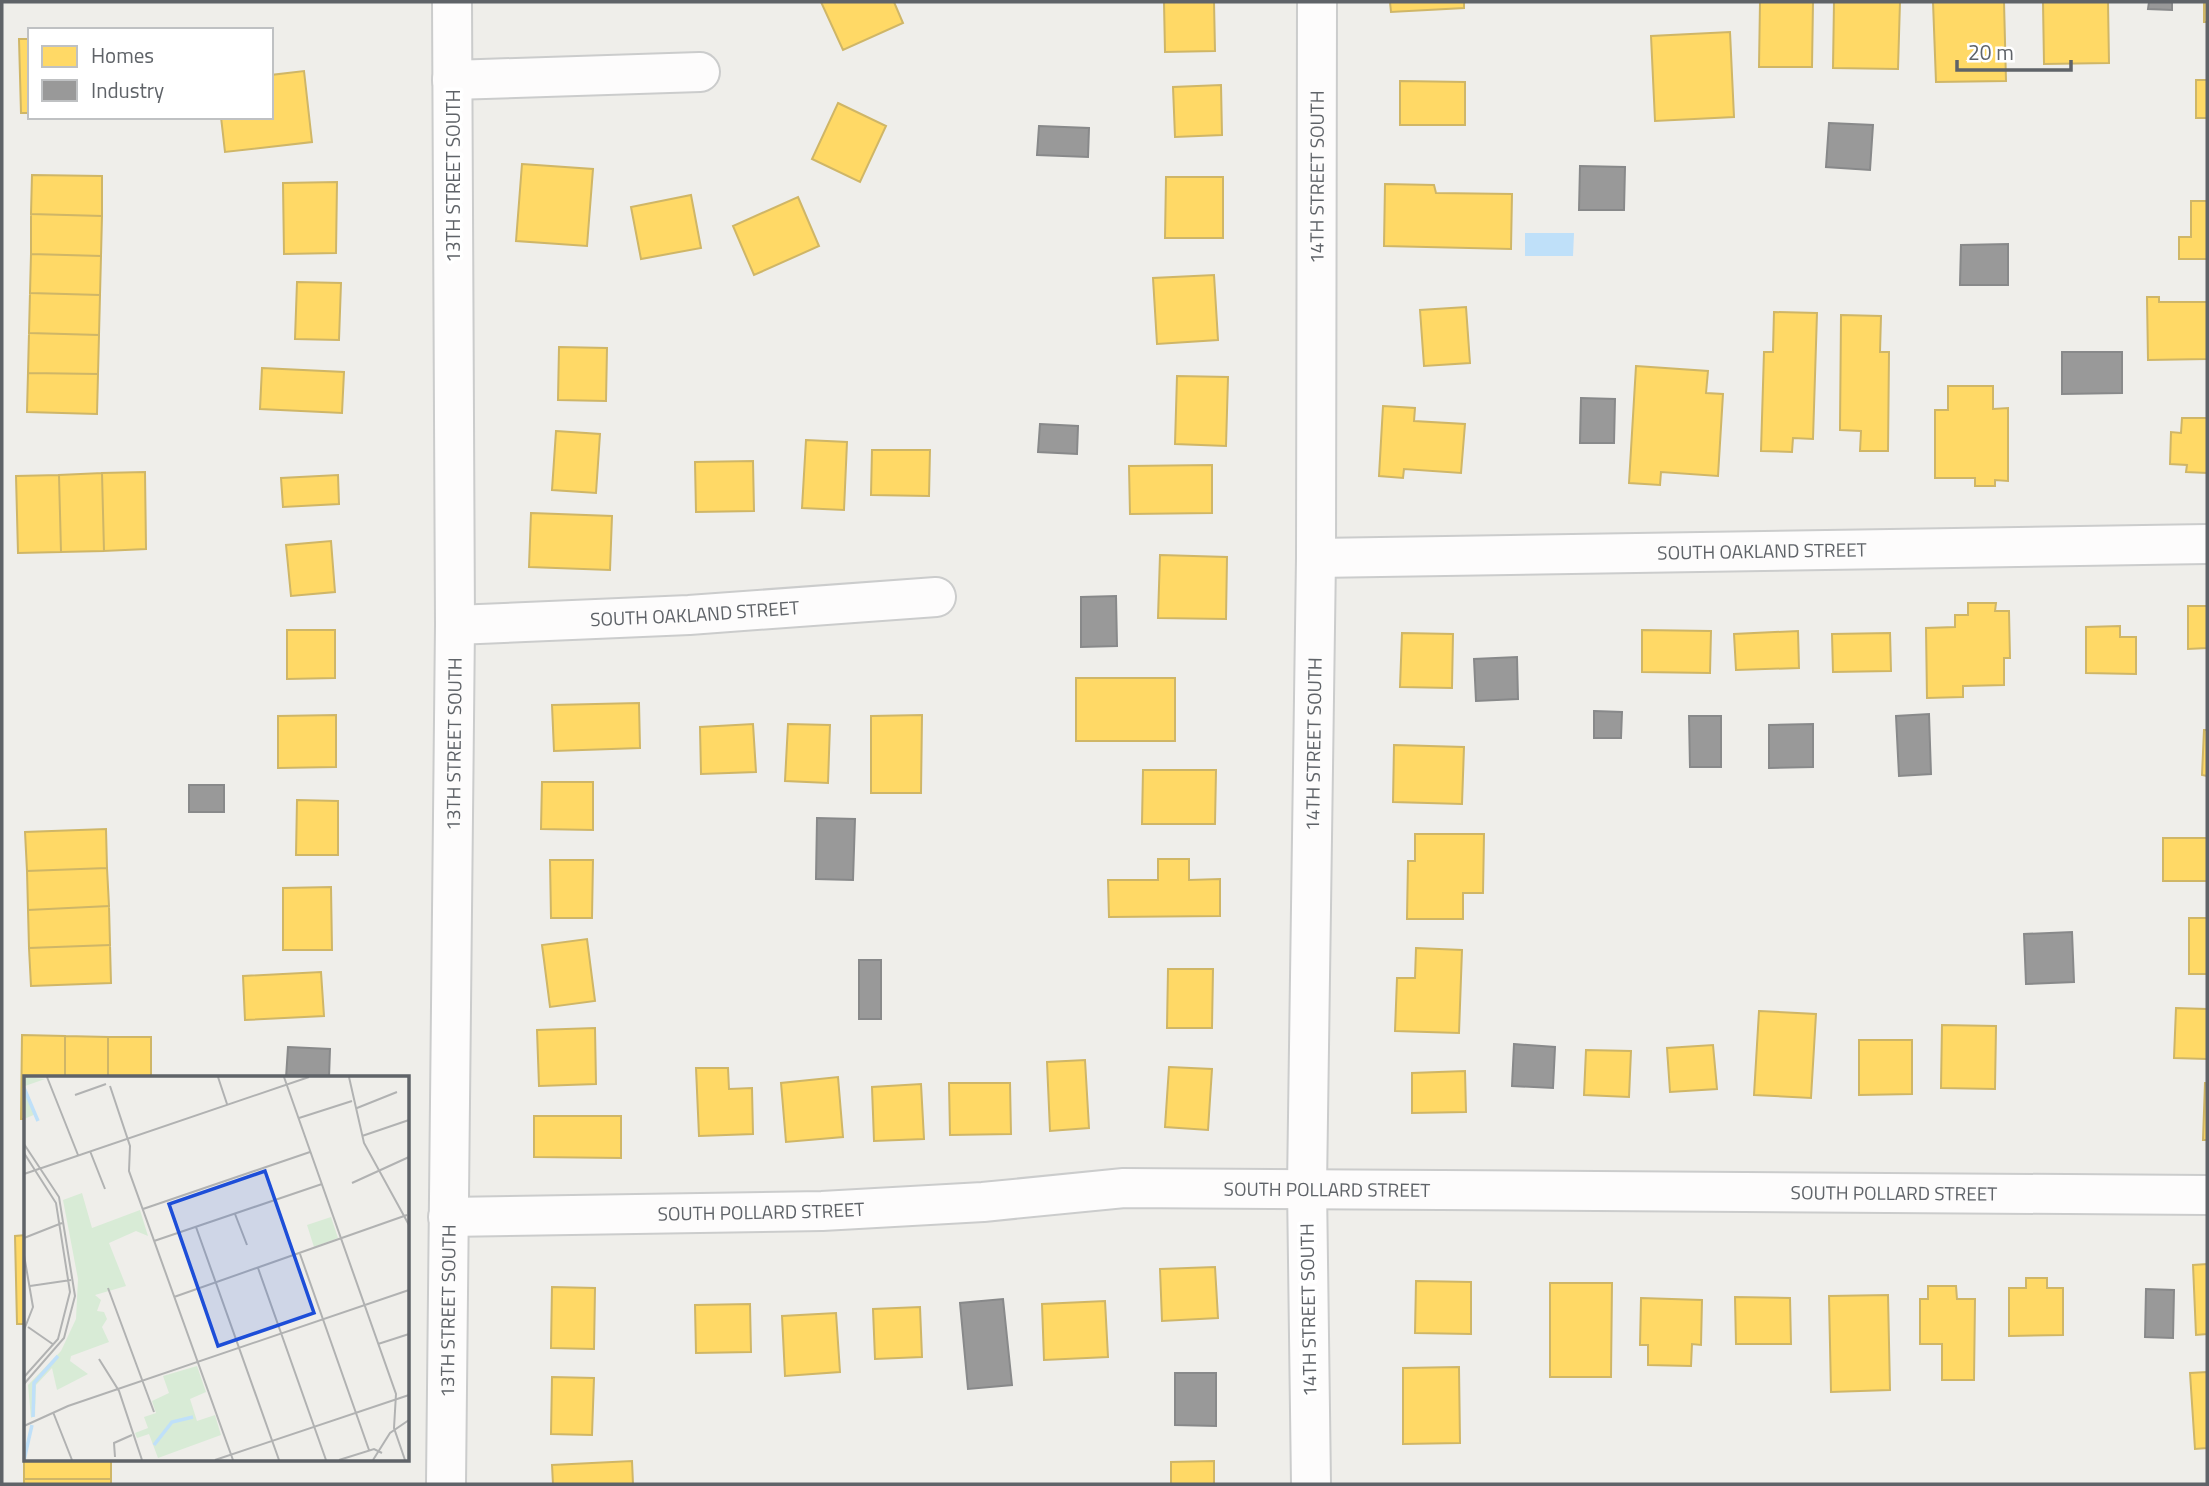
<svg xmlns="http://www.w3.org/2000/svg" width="2209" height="1486" font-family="'Titillium Web',sans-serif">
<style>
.water{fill:#bfe0f9}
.homes{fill:#ffd966;stroke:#cfb667;stroke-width:2}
.industry{fill:#999;stroke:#88898a;stroke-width:2}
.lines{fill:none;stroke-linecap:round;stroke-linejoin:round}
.street-casing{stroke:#cbcccc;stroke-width:42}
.street{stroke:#fdfcfc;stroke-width:38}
.labels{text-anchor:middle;stroke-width:7;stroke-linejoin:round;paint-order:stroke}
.street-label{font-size:19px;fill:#5f6368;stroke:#fff}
.inset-river{fill:none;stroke:#bfe0f9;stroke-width:3.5}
.inset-road{fill:none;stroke:#b1b2b2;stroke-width:2}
.view{fill:#1d4ed8;fill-opacity:0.15;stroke:#1d4ed8;stroke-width:3.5}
.inset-edge{fill:none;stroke:#5f6368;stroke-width:3.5}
</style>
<rect width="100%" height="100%" fill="#efeeea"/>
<!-- water -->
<path class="water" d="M1525,233H1574L1573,256H1525Z"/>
<!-- homes -->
<path class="homes" d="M821,2H894L903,23L843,50Z
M1164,2H1214L1215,51L1165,52Z
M1390,2H1464V8L1391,12Z
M1760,2H1813L1812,67H1759Z
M1834,2H1900L1898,69L1833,68Z
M1933,2H2004L2006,81L1936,82Z
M2043,2H2108L2109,63L2044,64Z
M2204,2H2207V22H2204Z
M1730,32L1734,117L1655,121L1651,36Z
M19,39H30V113H21Z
M304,71L312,142L225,152L221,117H271V75Z
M2196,80H2207V118H2196Z
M1400,81L1465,82V125H1400Z
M1221,85L1222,135L1175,137L1173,87Z
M838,103L886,126L860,182L812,159Z
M522,164L593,169L587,246L516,241Z
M32,175L102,176V216L31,214Z
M1166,177H1223V238H1165Z
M337,182L336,253L284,254L283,183Z
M1385,184L1434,185L1436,193L1512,194L1511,249L1384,246Z
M691,195L701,248L641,259L631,207Z
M798,197L819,246L754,275L733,226Z
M2191,201H2207V259H2179V237H2191Z
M31,214L102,216L101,256L31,254Z
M31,254L101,256L100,295L30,293Z
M1214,275L1218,340L1157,344L1153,278Z
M297,282L341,283L339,340L295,339Z
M30,293L100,295L99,335L29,333Z
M2147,297H2159V302H2207V359L2148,360Z
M1466,307L1470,363L1424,366L1420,310Z
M1774,312L1817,313L1813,439L1793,438L1792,452L1761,451L1764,352H1773Z
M1841,315L1881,316L1880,352H1889L1888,451H1860L1861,431L1840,430Z
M29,333L99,335L98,374L28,373Z
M559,347L607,348L606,401L558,400Z
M1636,366L1708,371L1706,393L1723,394L1718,476L1661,472L1660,485L1629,483Z
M262,368L344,372L342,413L260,409Z
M28,373L98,374L97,414L27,412Z
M1177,376L1228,377L1226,446L1175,444Z
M1948,386H1993V409L2008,408V481L1995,480V486H1975V478H1935V410H1948Z
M1383,406L1415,408L1414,421L1465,424L1461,473L1404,469L1403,478L1379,476Z
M2182,418H2207V473L2186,472L2187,465L2170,464L2171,432L2181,433Z
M556,431L600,434L596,493L552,490Z
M806,440L847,442L844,510L802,508Z
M872,450H930L929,496L871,495Z
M753,461L754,511L696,512L695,462Z
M1212,465V513L1130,514L1129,466Z
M145,472L146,549L104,551L102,473Z
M102,473L104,551L61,552L59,475Z
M59,475L61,552L18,553L16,476Z
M338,475L339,504L283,507L281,478Z
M531,513L612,516L610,570L529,567Z
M331,541L335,592L291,596L286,545Z
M1160,555L1227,557L1226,619L1158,618Z
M1968,603H1996L1995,611H2009L2010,658H2004V685L1963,686V697L1927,698L1926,628L1955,627V615H1968Z
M2188,606H2207V648L2188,649Z
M2120,626V637H2136V674L2086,673V627Z
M287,630H335V678L287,679Z
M1642,630L1711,631L1710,673L1642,672Z
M1798,631L1799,668L1736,670L1734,634Z
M1402,633L1453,634L1452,688L1400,687Z
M1890,633L1891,671L1833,672L1832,634Z
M1076,678H1175V741H1076Z
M639,703L640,748L554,751L552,705Z
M336,715V767L278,768V716Z
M922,715L921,793H871V716Z
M753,724L756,772L701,774L700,727Z
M788,724L830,725L828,783L785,781Z
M2204,730H2207V776L2202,775Z
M1394,745L1464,747L1462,804L1393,802Z
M1143,770H1216L1215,824H1142Z
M542,782H593V830L541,829Z
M297,800L338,801V855H296Z
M106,829L107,868L27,871L25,832Z
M1415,834H1484L1483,893H1463V919H1407L1408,861H1415Z
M2163,838H2207V881H2163Z
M1158,859H1189V880L1220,879V916L1109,917L1108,880H1158Z
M550,860H593L592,918H551Z
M107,868L109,906L28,910L27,871Z
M331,887L332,950H283V888Z
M109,906L110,945L29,948L28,910Z
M2189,918H2207V974H2189Z
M587,939L595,1001L550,1007L542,945Z
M110,945L111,983L31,986L29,948Z
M1416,948L1462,950L1459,1033L1395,1031L1397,978H1415Z
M1168,969H1213L1212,1028H1167Z
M321,972L324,1016L245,1020L243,976Z
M2176,1008L2207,1009V1059L2174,1058Z
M1759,1011L1816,1014L1811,1098L1754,1095Z
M1942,1025L1996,1026L1995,1089L1941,1088Z
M595,1028L596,1084L539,1086L537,1030Z
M22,1035L65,1036V1078H26V1119H21Z
M65,1036L108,1037V1078H65Z
M108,1037H151V1078H108Z
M1859,1040H1912V1094L1859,1095Z
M1713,1045L1717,1089L1670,1092L1667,1048Z
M1586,1050L1631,1051L1629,1097L1584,1095Z
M1085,1060L1089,1128L1050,1131L1047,1062Z
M1169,1067L1212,1069L1208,1130L1165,1127Z
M696,1068H728L729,1089L752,1088L753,1134L699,1136Z
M1465,1071L1466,1112L1412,1113V1073Z
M838,1077L843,1137L786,1142L781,1083Z
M949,1083H1010L1011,1134L950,1135Z
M2205,1083H2207V1140H2203Z
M921,1084L924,1139L874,1141L872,1087Z
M534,1116H621V1158L534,1157Z
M26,1235V1324H17L15,1236Z
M2207,1264V1334L2196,1335L2193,1265Z
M1215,1267L1218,1318L1162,1321L1160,1269Z
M2026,1278H2047V1288H2063V1335L2009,1336V1288H2026Z
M1416,1281L1471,1282V1334L1415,1333Z
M1550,1283H1612L1611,1377H1550Z
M1928,1286H1956L1957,1299H1975L1974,1380H1942V1344H1920V1299H1928Z
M552,1287L595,1288L594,1349L551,1348Z
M1888,1295L1890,1390L1831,1392L1829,1296Z
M1735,1297L1790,1298L1791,1344H1736Z
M1641,1298L1702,1300L1701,1345L1692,1344L1691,1366L1648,1365V1345H1640Z
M1105,1301L1108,1357L1044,1360L1042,1304Z
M750,1304L751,1352L696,1353L695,1305Z
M920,1307L922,1357L875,1359L873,1309Z
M836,1313L840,1372L785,1376L782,1316Z
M1459,1367L1460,1443L1403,1444V1368Z
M2207,1372V1448L2195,1449L2190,1373Z
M24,1375H26V1410H24Z
M552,1377L594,1378L592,1435L551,1434Z
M24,1410H26V1445H24Z
M24,1445L26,1460H111V1479H24Z
M632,1461L633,1484H553L552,1465Z
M1214,1461V1484H1171V1462Z
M24,1479H111V1484H24Z"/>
<!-- industry -->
<path class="industry" d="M2149,2H2172V10L2148,9Z
M1829,123L1873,125L1870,170L1826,167Z
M1039,126L1089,128L1088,157L1037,155Z
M1580,166L1625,167L1624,210H1579Z
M2008,244V285H1960L1961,245Z
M2062,352H2122V393L2062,394Z
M1581,398L1615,399L1614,443H1580Z
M1040,424L1078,426L1077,454L1038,452Z
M1116,596L1117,646L1081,647V597Z
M1517,657L1518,699L1476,701L1474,659Z
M1594,711L1622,712L1621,738H1594Z
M1929,714L1931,774L1899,776L1896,716Z
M1689,716H1721V767H1690Z
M1813,724V767L1769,768V725Z
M189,785H224V812H189Z
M817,818L855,819L853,880L816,879Z
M2072,932L2074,982L2026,984L2024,934Z
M859,960H881V1019H859Z
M1514,1044L1555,1047L1553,1088L1512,1086Z
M288,1047L330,1049L329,1078H286Z
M2146,1289L2174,1290L2173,1338L2145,1337Z
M1003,1299L1012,1385L968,1389L960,1303Z
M1175,1373H1216V1426L1175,1425Z"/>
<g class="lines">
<!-- street casing -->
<g class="street-casing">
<g id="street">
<path d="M452,80L700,72"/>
<path id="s1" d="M1316,558L2207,544"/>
<path id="s2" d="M455,625L689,615L936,597"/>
<path id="s3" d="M448,1217L822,1211L983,1202L1124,1188L2207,1195"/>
<path id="s4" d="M446,1484L455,625L452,2"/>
<path id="s5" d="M1311,1484L1307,1187L1316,558L1317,2"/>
</g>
</g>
<!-- street -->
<use href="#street" class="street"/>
</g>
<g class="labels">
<!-- street labels -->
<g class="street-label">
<text transform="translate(453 176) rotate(-90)" y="7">13TH STREET SOUTH</text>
<text dy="7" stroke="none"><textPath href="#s5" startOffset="1307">14TH STREET SOUTH</textPath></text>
<text dy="7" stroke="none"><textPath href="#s1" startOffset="446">SOUTH OAKLAND STREET</textPath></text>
<text dy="7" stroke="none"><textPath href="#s2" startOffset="240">SOUTH OAKLAND STREET</textPath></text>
<text dy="7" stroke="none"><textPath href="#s4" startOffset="740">13TH STREET SOUTH</textPath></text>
<text dy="7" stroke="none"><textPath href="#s5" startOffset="740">14TH STREET SOUTH</textPath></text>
<text dy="7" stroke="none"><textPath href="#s3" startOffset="880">SOUTH POLLARD STREET</textPath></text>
<text dy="7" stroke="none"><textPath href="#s3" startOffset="1447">SOUTH POLLARD STREET</textPath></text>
<text dy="7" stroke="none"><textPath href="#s3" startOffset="313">SOUTH POLLARD STREET</textPath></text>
<text dy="7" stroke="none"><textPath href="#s4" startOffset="173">13TH STREET SOUTH</textPath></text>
<text transform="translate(1308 1310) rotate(-91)" y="7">14TH STREET SOUTH</text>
</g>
</g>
<!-- overview -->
<g transform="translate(24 1076)">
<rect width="385" height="385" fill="#efeeea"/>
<path d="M0,1L21,3L1,10L12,38L0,43ZM58,117L68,152L116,134L124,160L112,155L85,167L102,210L71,219L77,224L73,235L80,236L83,243L78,251L85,266L47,280L46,285L64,298L33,314L28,292L12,309L11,340L7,342L4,309L37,275L52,243L54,203L39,124ZM307,141L314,162L290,171L283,149ZM173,290L182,316L166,323L173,345L191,339L197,359L134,382L125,358L113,362L111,357L124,352L120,341L132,337L128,325L145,317L139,300Z" fill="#d8ebd6"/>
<path class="inset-river" d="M0,12L14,45M9,341L10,307L34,280M130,369L148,346L169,341M0,384L8,349"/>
<path class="inset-road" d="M23,1L54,79M194,1L203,28M260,1L372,318L370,352L381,384M325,1L340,67L385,149M86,10L106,70L105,95L209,384M51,19L82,8M333,32L373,16M275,42L328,25M338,60L385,44M0,68L35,121L51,220L40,262L0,308M66,75L81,113M0,77L32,127L46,216L34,263L0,301M0,98L285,1M328,107L385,81M119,133L286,76M211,138L223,169M172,151L255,384M0,162L38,147M130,165L298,108M276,178L345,374M0,179L9,231L0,254M234,192L302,384M6,210L47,204M84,212L130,336M150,221L383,139M4,251L30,269M354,268L385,258M75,283L95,315L118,384M29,336L48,384M0,350L44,330L385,214M91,381L90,367L108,359M191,384L385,319M315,384L350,373L358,377M349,384L366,357L385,344"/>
<path class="view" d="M241,95L290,237L194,270L145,128Z"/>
<rect width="385" height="385" class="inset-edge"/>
</g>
<!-- border -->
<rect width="2209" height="1486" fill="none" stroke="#5f6368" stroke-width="7"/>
<!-- legend -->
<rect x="28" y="28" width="245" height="91" fill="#ffffff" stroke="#bfc1c3" stroke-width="2"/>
<rect x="42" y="46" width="35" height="21" fill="#ffd966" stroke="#bfc1c3" stroke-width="2"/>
<text x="91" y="63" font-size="21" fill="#5f6368">Homes</text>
<rect x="42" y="80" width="35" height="21" fill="#999999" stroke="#bfc1c3" stroke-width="2"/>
<text x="91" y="98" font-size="21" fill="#5f6368">Industry</text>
<!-- scale -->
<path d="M1957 60v10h114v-10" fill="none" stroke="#5f6368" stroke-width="3.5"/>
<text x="1968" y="60" font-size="21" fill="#5f6368" stroke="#ffffff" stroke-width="5" paint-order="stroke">20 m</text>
</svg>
